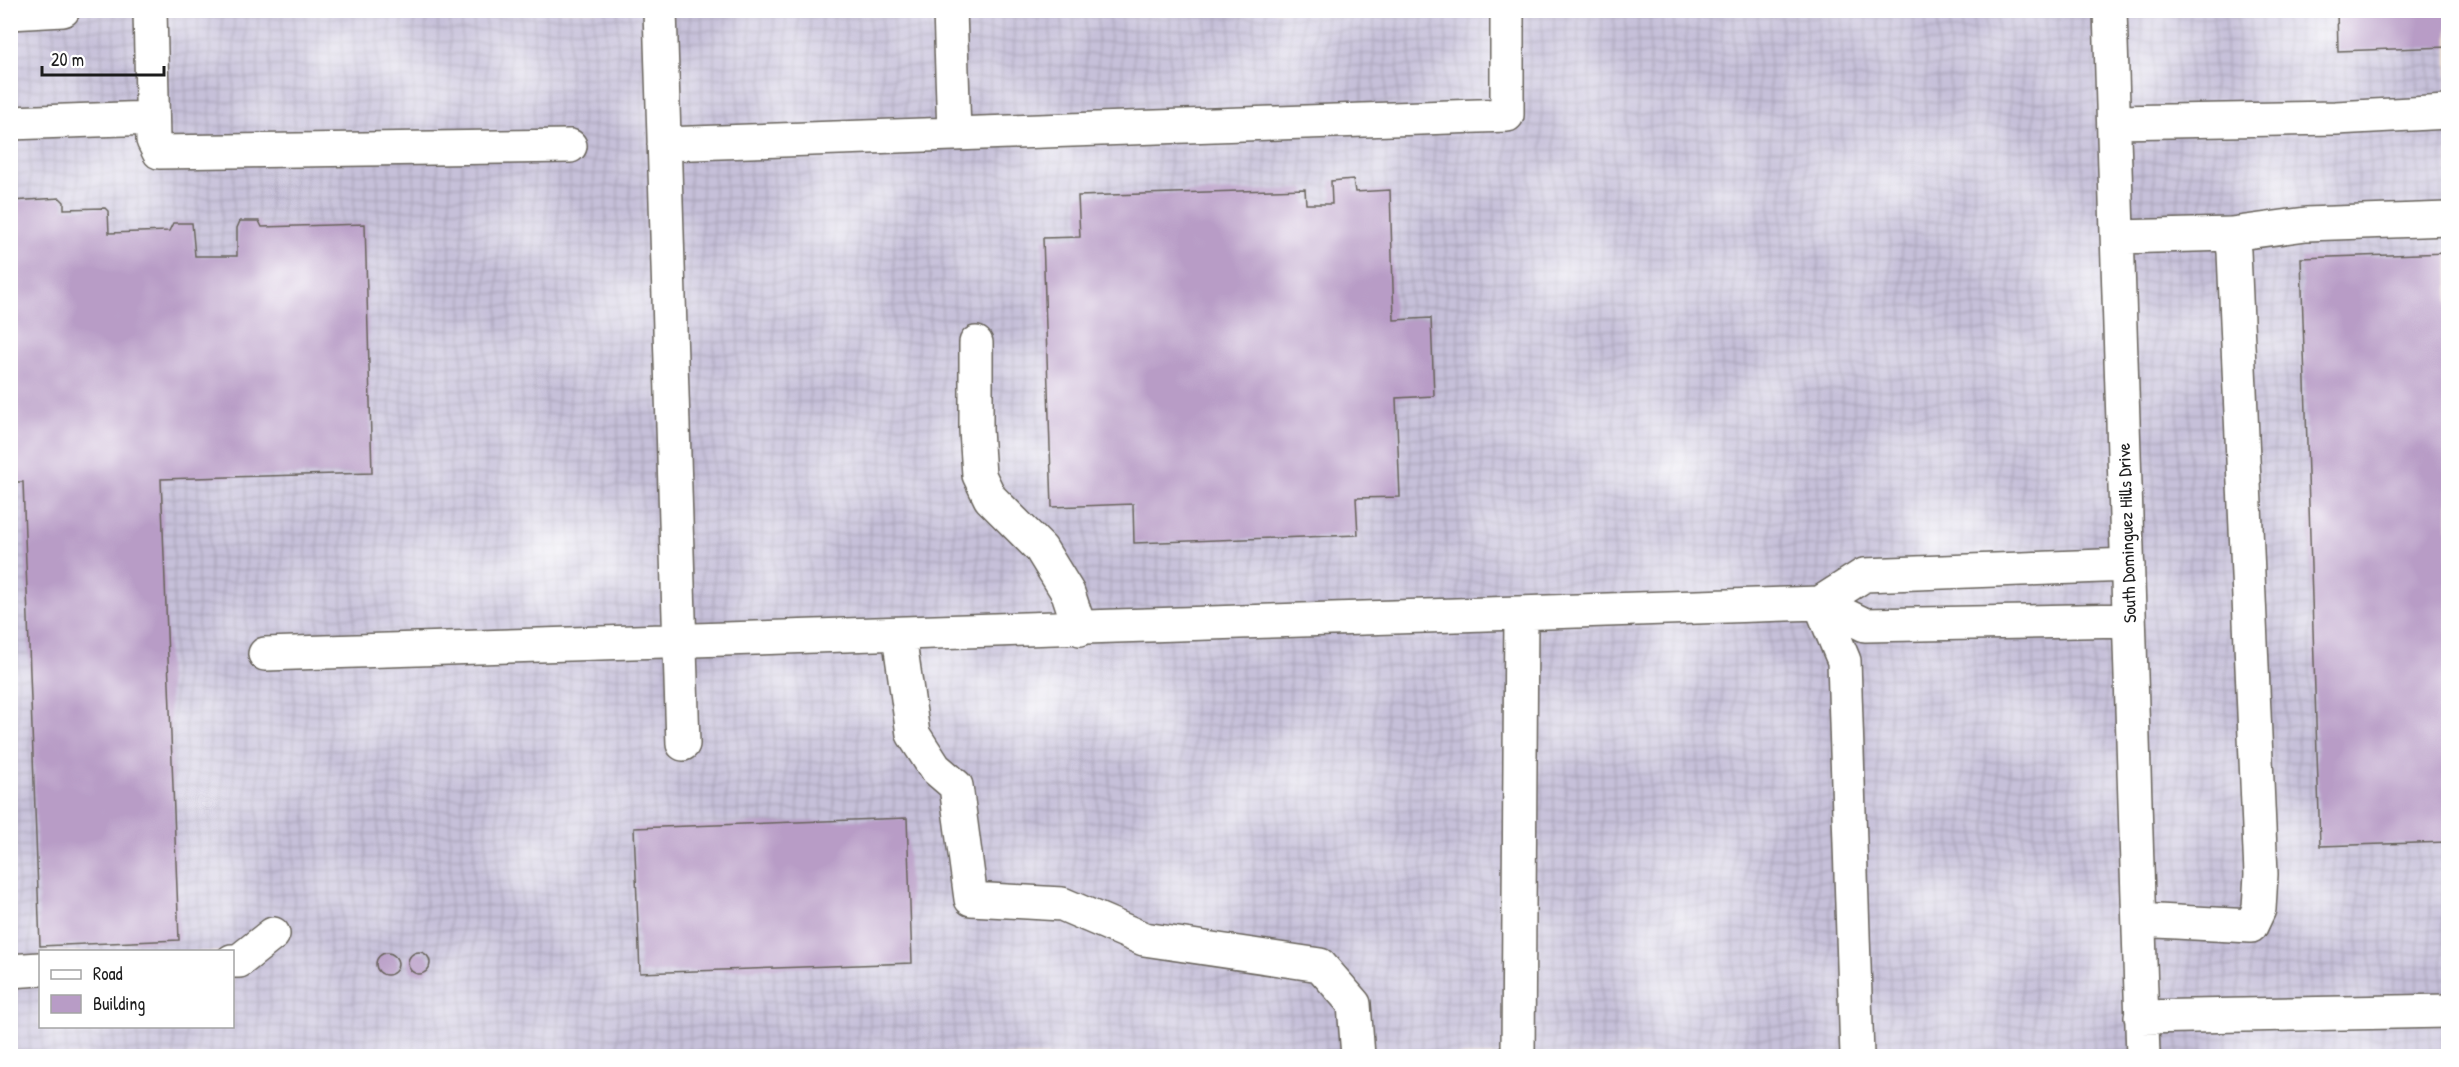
<svg xmlns="http://www.w3.org/2000/svg" width="2459" height="1067" font-family="'Patrick Hand',sans-serif">
<style>
.industrial{fill:url(#industrial-grid);fill-rule:evenodd}
.building{fill:#b89cc6}
.lines{fill:none;stroke-linecap:round;stroke-linejoin:round}
.minor-casing{stroke:#68635b;stroke-width:36}
.minor{stroke:#fff;stroke-width:33}
.labels{text-anchor:middle;stroke-width:5;stroke-linejoin:round;paint-order:stroke}
.street-label{font-size:18px;fill:#1c1c1c;stroke:#fff}
</style>
<defs>
<pattern id="industrial-grid" width="8" height="8" patternUnits="userSpaceOnUse" patternTransform="scale(1.5)"><rect width="8" height="8" fill="#c6c0d9"/><path d="M0 4h8M4 0v8" fill="none" stroke="#aaa4ba"/></pattern>
</defs>
<rect width="100%" height="100%" fill="#fff"/>
<filter id="ink" filterUnits="userSpaceOnUse"><feTurbulence type="fractalNoise" baseFrequency=".0167" numOctaves="2"/><feDisplacementMap in="SourceGraphic" scale="12" xChannelSelector="R" yChannelSelector="G"/><feConvolveMatrix kernelMatrix="1 2 1 2 8 2 1 2 1" color-interpolation-filters="sRGB"/></filter>
<filter id="wash" filterUnits="userSpaceOnUse"><feTurbulence type="fractalNoise" baseFrequency=".008" numOctaves="4" result="noise"/><feDisplacementMap in="SourceGraphic" scale="24" xChannelSelector="R" yChannelSelector="G"/><feGaussianBlur stdDeviation="1.35" result="paint"/><feColorMatrix in="noise" values="0 0 0 0 0 0 0 0 0 0 0 0 0 0 0 0 0 1.4 0 .05"/><feComposite in="paint" operator="in"/></filter>
<g filter="url(#wash)">
<rect width="100%" height="100%" fill="#f4e6cf"/>
<!-- industrial -->
<path class="industrial" d="M10,11H2448V1056H11ZM40,952H232V1026H40Z"/>
<g id="blocks">
<!-- building -->
<path class="building" d="M2337,10H2448V47L2338,51Z
M1353,179L1355,192L1390,190L1394,320L1431,318L1434,396L1396,398L1400,497L1356,498L1358,535L1134,543L1133,504L1052,507L1043,238L1080,237L1078,196L1305,189L1306,204H1332L1331,181Z
M60,198L64,202V209L105,208L108,211L109,233L169,231L173,223H192L195,256H237V228L240,221H259L262,227L365,224L372,473L161,479L179,940L40,946L23,482H10V203L11,201Z
M2448,253V842L2320,846L2301,258Z
M907,818L912,963L640,973L634,828Z
M408 963a11 11 0 1 1 22 0a11 11 0 1 1-22 0Z
M376 964a11 11 0 1 1 22 0a11 11 0 1 1-22 0Z"/>
</g>
</g>
<g filter="url(#ink)">
<use href="#blocks" fill-opacity="0" stroke="#68635b" stroke-width="1.5"/>
<g class="lines">
<!-- minor casing -->
<g class="minor-casing">
<path id="minor" d="M150,10L153,140L159,152L570,146
M660,10L683,744
M950,10L954,134
M2110,10L2143,1056
M10,13L63,10
M2114,122L2336,118L2448,112
M10,123L152,118
M664,144L1507,115V10
M2231,234L2306,224L2448,219
M2118,237L2231,234L2234,252L2261,874L2259,909L2251,926L2139,920
M976,343V430L979,475L990,498L1041,549L1068,593L1080,629
M1820,603L1844,661L1857,1056
M1820,603L1864,575L2128,565
M899,635L913,734L935,768L956,786L971,899L1062,904L1144,939L1320,965L1354,1004L1358,1056
M265,654L1820,603L1865,625L2129,620
M232,961H239L273,934
M10,971L40,969
M2141,1017L2448,1011
M1518,1056L1521,614"/>
</g>
<!-- minor -->
<use href="#minor" class="minor"/>
</g>
</g>
<g class="labels">
<!-- street labels -->
<g class="street-label">
<text transform="translate(2127 533) rotate(-92)" y="6">South Dominguez Hills Drive</text>
</g>
</g>
<!-- margin -->
<rect width="2459" height="1067" fill="none" stroke="#fff" stroke-width="36"/>
<!-- legend -->
<rect x="39" y="950" width="195" height="78" fill="#ffffff" stroke="#a4a4a4" stroke-width="1.5"/>
<rect x="51" y="970" width="30" height="9" fill="#ffffff" stroke="#a4a4a4" stroke-width="1.5"/>
<text x="93" y="980" font-size="18" fill="#1c1c1c">Road</text>
<rect x="51" y="995" width="30" height="18" fill="#b89cc6" stroke="#a4a4a4" stroke-width="1.5"/>
<text x="93" y="1010" font-size="18" fill="#1c1c1c">Building</text>
<!-- scale -->
<path d="M42 66v9h122v-9" fill="none" stroke="#1c1c1c" stroke-width="3"/>
<text x="51" y="66" font-size="18" fill="#1c1c1c" stroke="#ffffff" stroke-width="4.5" paint-order="stroke">20 m</text>
</svg>
